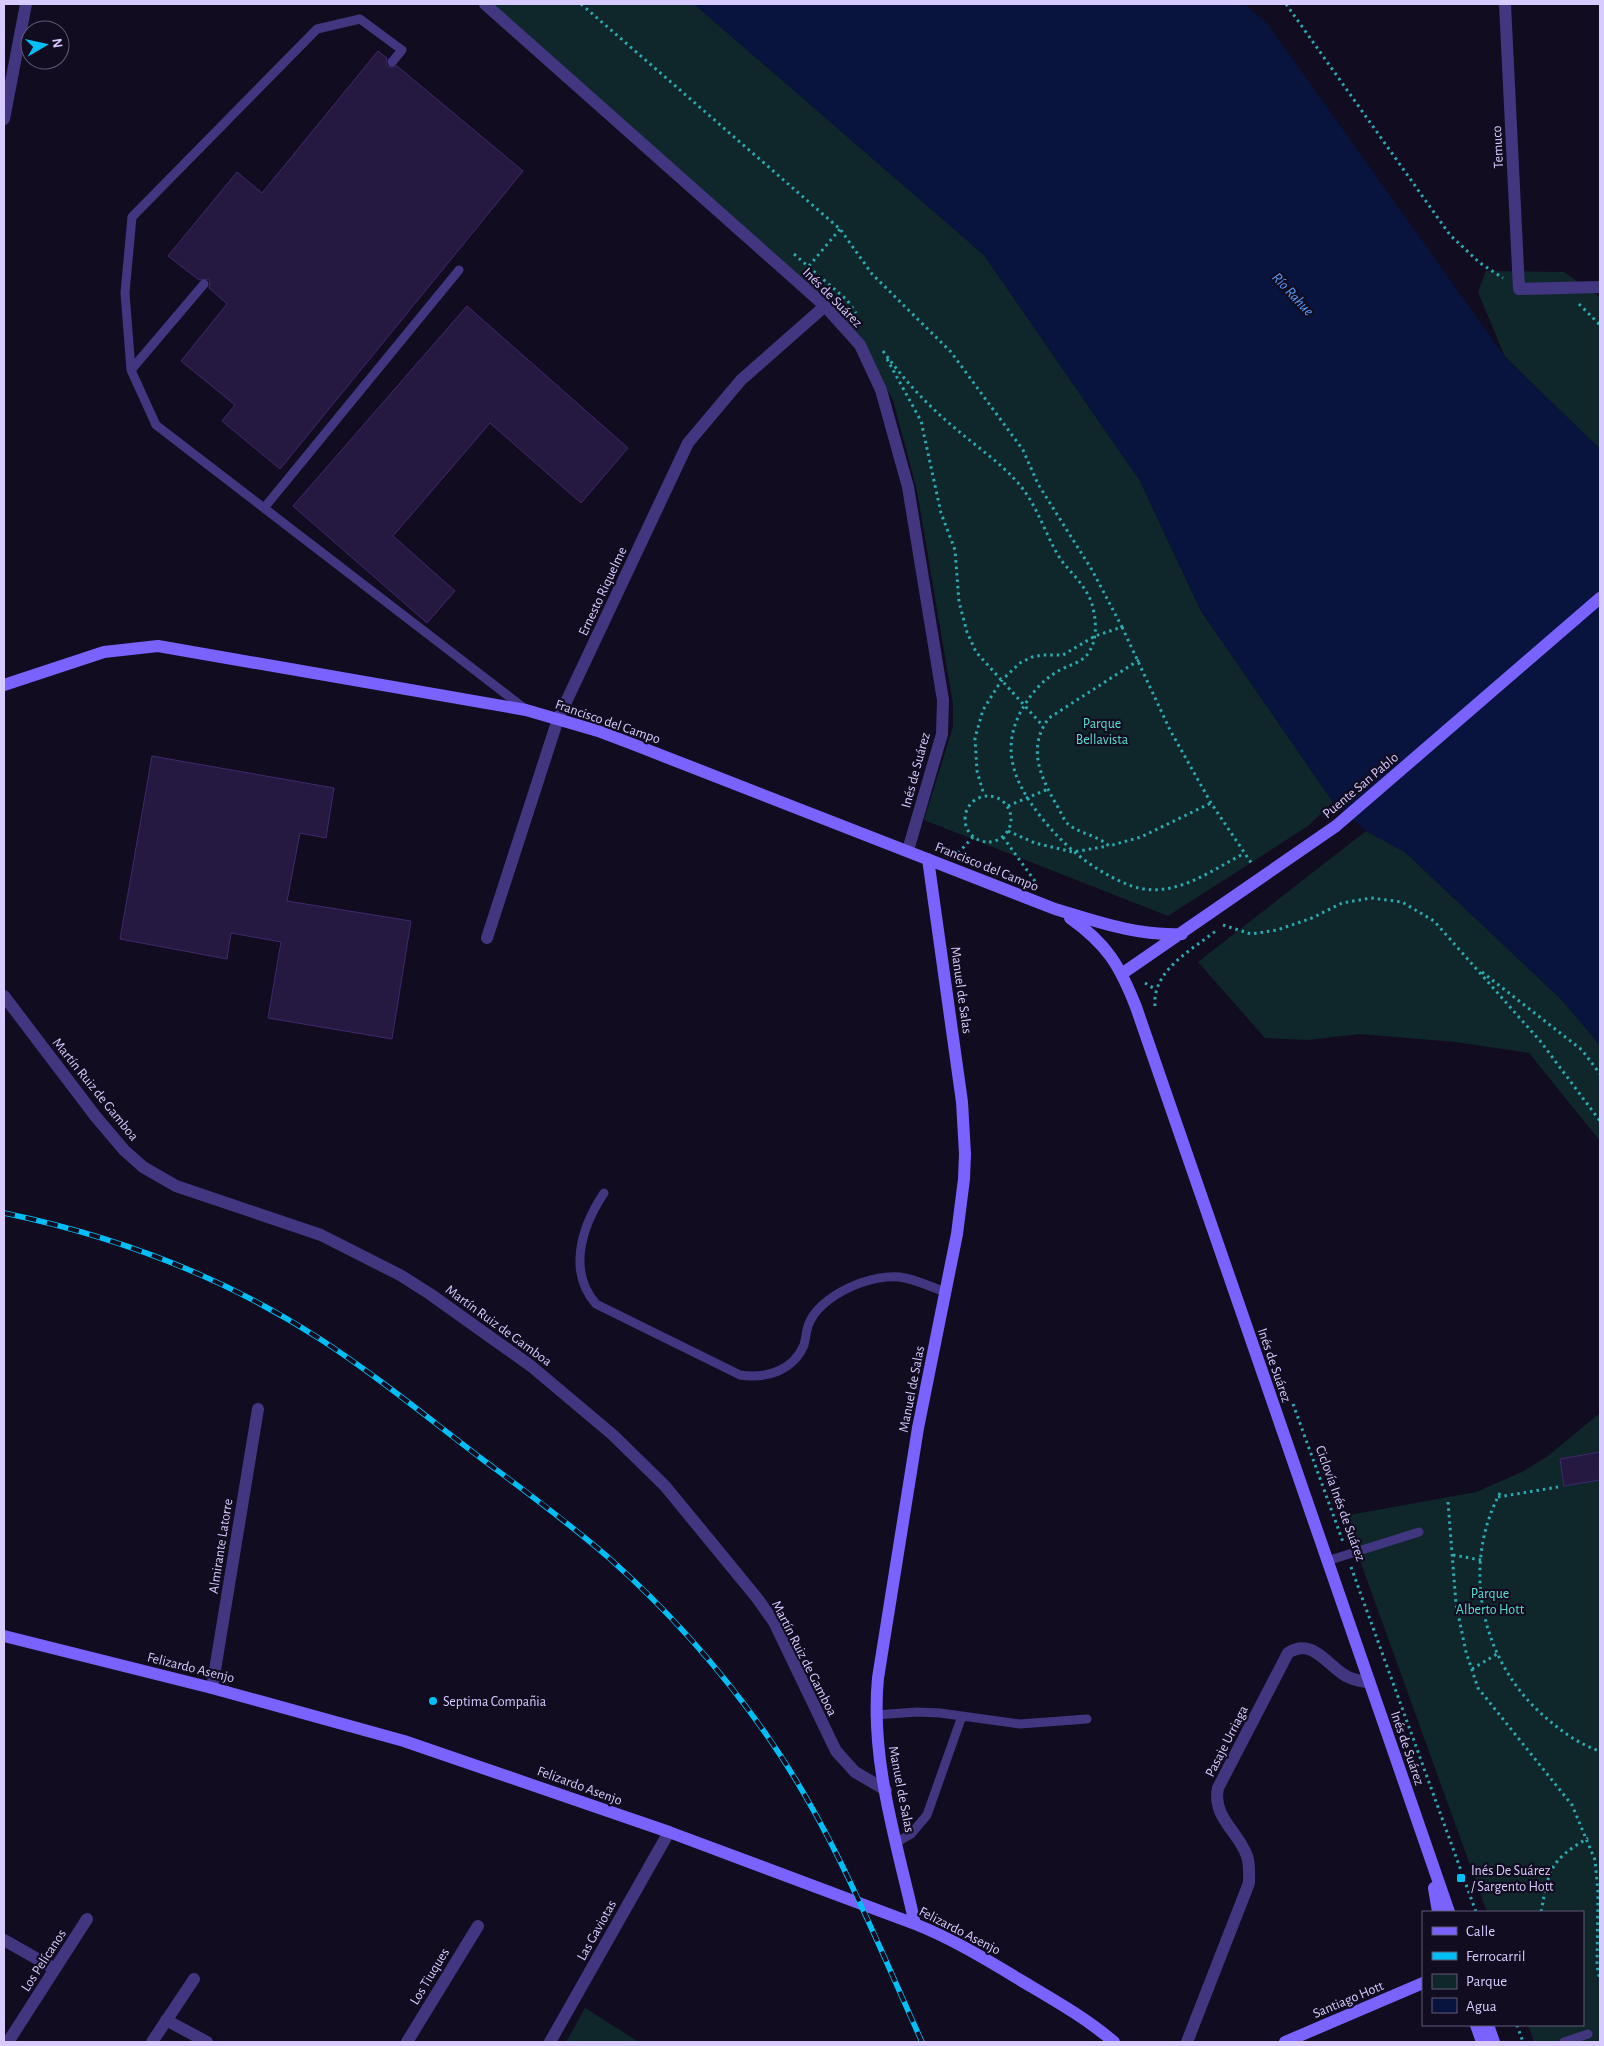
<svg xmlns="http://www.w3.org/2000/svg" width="1604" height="2046" font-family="'Alegreya Sans',sans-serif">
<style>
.green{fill:#0f272a}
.water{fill:#08143d}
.building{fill:#251841;stroke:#3f296e}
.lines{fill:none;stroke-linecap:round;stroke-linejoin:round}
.path{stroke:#2aaab3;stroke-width:3;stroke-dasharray:2.5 4;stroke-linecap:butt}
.lane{stroke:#423680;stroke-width:9}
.street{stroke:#423680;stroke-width:12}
.secondary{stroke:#7a62ff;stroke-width:12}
.rail-casing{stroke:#00bef6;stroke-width:5.5}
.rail{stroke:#120c20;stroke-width:4;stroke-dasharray:11;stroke-linecap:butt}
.poi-dot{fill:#00bef6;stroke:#120c20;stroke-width:2}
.labels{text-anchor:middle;stroke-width:4.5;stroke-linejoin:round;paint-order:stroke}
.street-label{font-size:14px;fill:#d7cbff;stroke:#120c20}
.park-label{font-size:14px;fill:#54e1d0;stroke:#120c20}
.poi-label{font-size:14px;fill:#d7cbff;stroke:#120c20;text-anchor:start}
.water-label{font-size:15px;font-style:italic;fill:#599dff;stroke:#120c20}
</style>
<rect width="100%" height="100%" fill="#120c20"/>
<!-- green -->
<path class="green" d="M493,4H694L984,255L1140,481L1201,611L1333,802L1308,826L1168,916L924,820L953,727V704L917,491L893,400L862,342Z
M1486,271L1564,272L1600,297V449L1505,357L1478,292Z
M1366,831L1405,852L1561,999L1600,1045V1141L1529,1053L1456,1042L1360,1034L1308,1040L1265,1038L1198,962Z
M1600,1413V2042H1534L1528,2025H1583V1912H1487L1344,1516L1476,1492L1522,1472L1548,1456Z
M585,2008L639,2042H566Z"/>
<!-- water -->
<path class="water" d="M694,4H1244L1267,23L1505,357L1600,449V1045L1561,999L1405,852L1366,831L1333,802L1201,611L1140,481L984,255Z"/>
<!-- building -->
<path class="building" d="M378,51L387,58L386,64L388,67L397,66L523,171L280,469L222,421L235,405L181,361L227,304L209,288L210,282L208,279L199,280L168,256L237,172L262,193Z
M467,306L628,448L581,503L490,423L393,536L455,591L427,623L293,506Z
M152,756L334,788L326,838L300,833L287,901L411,921L392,1039L268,1018L281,942L231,933L227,959L120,939Z
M1600,1452V1480L1564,1486L1560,1459Z"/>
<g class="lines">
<!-- path -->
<path class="path" d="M581,4L840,229L872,274L951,352L1023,450L1038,484L1092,570L1122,627L1095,636L1063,655H1043L1032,657L1020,663L1001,681L983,710L975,738L977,771L984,795
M1286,4L1450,235L1480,263L1503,278
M794,254L847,300L856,313
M809,266L840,229
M1579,304L1600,325
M883,351C904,380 928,406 956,429C977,447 1001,463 1019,484C1039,508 1045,535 1061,560C1072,574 1086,586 1092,604C1096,619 1098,638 1089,652C1083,662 1072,664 1062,669C1050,675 1041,683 1033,693C998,738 1008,775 1041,817C1064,846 1090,868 1124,883C1168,903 1205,874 1243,854
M887,359L921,421L941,513L955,550L959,602L967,632L976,652L1043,726
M1122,627L1170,730L1211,803L1252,864
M1139,660L1049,718C1027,747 1040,776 1056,804C1060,810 1063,819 1068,824C1080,834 1097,835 1109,846L1141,837L1211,803
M965 819a23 23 0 1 1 46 0a23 23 0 1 1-46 0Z
M1008,806L1048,789
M1008,831L1035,843L1073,852L1108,846
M1003,837L1037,884
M958,853L973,837
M1223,925L1251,934L1277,930L1312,918L1342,903L1371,898L1402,902L1434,921L1541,1042L1600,1121
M1482,972L1582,1050L1600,1074
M1145,983L1155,989
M1155,1006C1152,970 1192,950 1217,930
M1293,1404L1343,1542
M1500,1493C1460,1568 1482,1663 1545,1717C1561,1731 1580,1745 1600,1751
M1498,1497L1558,1487
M1448,1502L1456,1604L1466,1652L1478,1688L1572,1805L1595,1860L1598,1892L1597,1966L1600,1980
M1453,1555L1481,1560
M1351,1567L1476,1912
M1472,1669L1497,1654
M1541,1912C1549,1870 1549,1861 1588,1838
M1517,2025L1523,2042"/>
<!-- lane -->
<path class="lane" d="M392,62L402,50L360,19L317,29L132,217L125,293L131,370L156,425L524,708
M131,370L204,284
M264,508L459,270
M604,1193C582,1226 567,1271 596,1304L740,1375C766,1379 793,1371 804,1345C806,1338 806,1332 808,1326C818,1295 875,1271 905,1278C919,1281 932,1287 945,1292
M1327,1561L1419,1532
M875,1715L917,1712L940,1713L1020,1724L1087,1719
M897,1842L911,1834L927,1815L962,1716
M1564,2042L1588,2034"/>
<!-- street -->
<path class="street" d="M485,4L825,306L860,345L881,390L908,487L943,700L942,734L908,850
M1505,4L1519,289L1600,287
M4,119L26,4
M487,938L558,719L688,443L741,380L825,306
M4,996L96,1117L124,1150L143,1167L176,1186L321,1235L400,1275L430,1294L531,1366L613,1435L665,1486L757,1598L774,1622L836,1751L855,1772L886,1790
M212,1688L258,1409
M4,1940L55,1969
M166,2020L207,2042
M8,2042L87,1919
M152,2042L194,1979
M407,2042L478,1926
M550,2042L669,1832
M1187,2042L1249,1883C1249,1874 1250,1865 1247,1856C1238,1831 1212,1817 1218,1788L1288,1653C1312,1637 1327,1665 1346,1676C1353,1680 1362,1681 1369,1683"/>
<!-- secondary -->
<path class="secondary" d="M4,685L104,652L158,646L526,710L598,731L635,745L1055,909C1098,922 1137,936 1182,934
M1070,918C1107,944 1120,966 1136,1007L1449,1912
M1123,973L1336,826L1600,598
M4,1636L212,1688L404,1741L669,1832L915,1924C953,1939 987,1960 1022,1981C1054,2000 1086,2018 1114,2042
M1434,1888L1438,1912
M915,1924C897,1843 870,1761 878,1678L918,1428L957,1234L964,1179L965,1154L962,1102L928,859
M1476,2025L1482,2042
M1488,2025L1494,2042
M1285,2042L1423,1983"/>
<!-- rail casing -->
<g class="rail-casing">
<path id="rail" d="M4,1213C116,1236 224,1277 320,1339C377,1376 428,1418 482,1459C525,1491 569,1523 609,1558C669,1611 722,1671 768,1737C833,1830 875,1938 922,2042"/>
</g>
<!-- rail -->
<use href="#rail" class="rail"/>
</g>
<!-- markers -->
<g class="poi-dot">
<circle cx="433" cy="1701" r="5"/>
<rect x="1456" y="1873" width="10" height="10" rx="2.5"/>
</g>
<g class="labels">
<!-- street labels -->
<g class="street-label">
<text transform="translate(1497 147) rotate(-93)" y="5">Temuco</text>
<text transform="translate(833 297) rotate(45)" y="5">Inés de Suárez</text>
<text transform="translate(602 591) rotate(-65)" y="5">Ernesto Riquelme</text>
<text transform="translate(608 721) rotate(19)" y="5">Francisco del Campo</text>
<text transform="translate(915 770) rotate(-75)" y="5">Inés de Suárez</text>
<text transform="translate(1360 785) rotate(-40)" y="5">Puente San Pablo</text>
<text transform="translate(987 866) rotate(22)" y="5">Francisco del Campo</text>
<text transform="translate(962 990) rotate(82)" y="5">Manuel de Salas</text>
<text transform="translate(96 1089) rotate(51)" y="5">Martín Ruiz de Gamboa</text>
<text transform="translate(499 1325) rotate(36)" y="5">Martín Ruiz de Gamboa</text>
<text transform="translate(1275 1365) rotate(71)" y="5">Inés de Suárez</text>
<text transform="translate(911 1389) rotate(-79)" y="5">Manuel de Salas</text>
<text transform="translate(1341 1503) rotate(70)" y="5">Ciclovía Inés de Suárez</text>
<text transform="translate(220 1546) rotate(-81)" y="5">Almirante Latorre</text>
<text transform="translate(805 1658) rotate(63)" y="5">Martín Ruiz de Gamboa</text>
<text transform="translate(191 1667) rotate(14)" y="5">Felizardo Asenjo</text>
<text transform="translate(1226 1741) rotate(-63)" y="5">Pasaje Urriaga</text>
<text transform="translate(1408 1748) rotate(71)" y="5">Inés de Suárez</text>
<text transform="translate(580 1785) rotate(20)" y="5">Felizardo Asenjo</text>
<text transform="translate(902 1789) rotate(79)" y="5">Manuel de Salas</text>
<text transform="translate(596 1930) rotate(-61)" y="5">Las Gaviotas</text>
<text transform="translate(960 1930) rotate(27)" y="5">Felizardo Asenjo</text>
<text transform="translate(43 1960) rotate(-57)" y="5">Los Pelícanos</text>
<text transform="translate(429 1976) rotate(-59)" y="5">Los Tiuques</text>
<text transform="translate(1348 1999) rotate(-23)" y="5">Santiago Hott</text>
</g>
<!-- park labels -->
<g class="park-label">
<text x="1102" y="728">Parque<tspan x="1102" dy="16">Bellavista</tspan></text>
<text x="1490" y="1598">Parque<tspan x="1490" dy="16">Alberto Hott</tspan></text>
</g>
<!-- poi labels -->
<g class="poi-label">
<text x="443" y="1706">Septima Compañia</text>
<text x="1471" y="1875">Inés De Suárez<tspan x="1471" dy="16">/ Sargento Hott</tspan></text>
</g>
<!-- water labels -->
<g class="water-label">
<text transform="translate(1293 294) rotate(47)" y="5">Río Rahue</text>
</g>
</g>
<!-- border -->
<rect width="1604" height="2046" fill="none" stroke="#d7cbff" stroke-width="10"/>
<!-- legend -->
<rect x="1422" y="1911" width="162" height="115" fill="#120c20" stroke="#615879"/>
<rect x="1432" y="1927" width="25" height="8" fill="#7a62ff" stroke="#615879"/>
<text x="1466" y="1936" font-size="15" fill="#d7cbff">Calle</text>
<rect x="1432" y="1952" width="25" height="8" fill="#00bef6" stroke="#615879"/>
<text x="1466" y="1961" font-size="15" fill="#d7cbff">Ferrocarril</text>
<rect x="1432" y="1974" width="25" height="15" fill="#0f272a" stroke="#615879"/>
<text x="1466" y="1986" font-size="15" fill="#d7cbff">Parque</text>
<rect x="1432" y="1998" width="25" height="15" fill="#08143d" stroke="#615879"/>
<text x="1466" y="2011" font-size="15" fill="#d7cbff">Agua</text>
<!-- north arrow -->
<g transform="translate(45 45) rotate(81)"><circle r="24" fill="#120c20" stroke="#615879"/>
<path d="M0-4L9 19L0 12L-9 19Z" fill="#00bef6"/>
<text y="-8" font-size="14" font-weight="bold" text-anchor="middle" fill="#d7cbff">N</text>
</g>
</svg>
